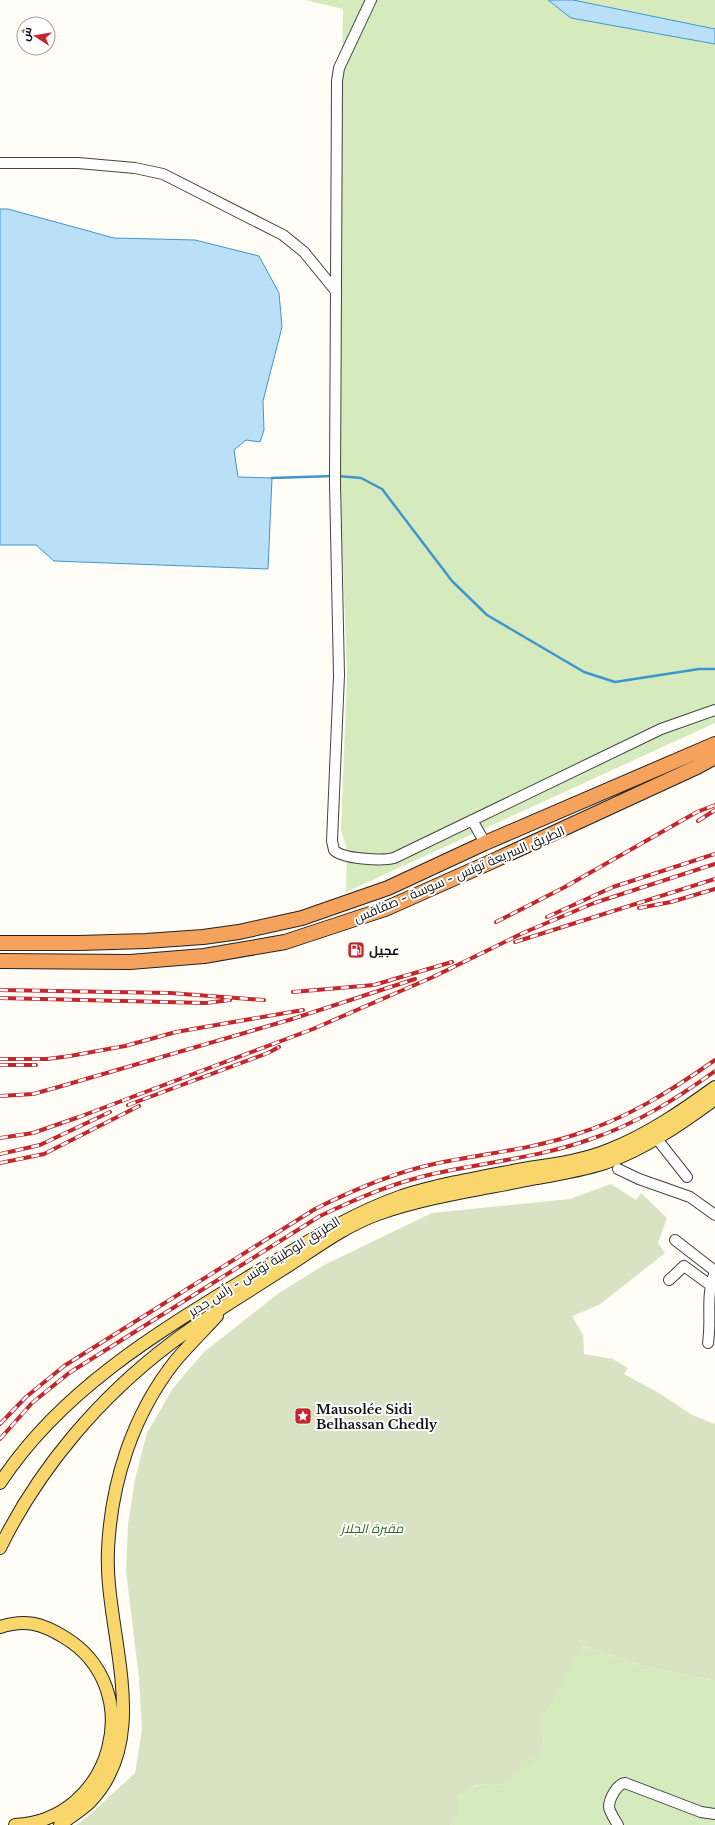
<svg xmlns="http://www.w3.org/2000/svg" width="715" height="1825" font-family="'Libre Baskerville',Cairo,serif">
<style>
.green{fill:#d5ebbd}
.cemetery{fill:#d9e3c4}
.water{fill:#b9e0f7;stroke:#3f96cf}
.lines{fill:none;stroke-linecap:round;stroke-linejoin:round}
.stream{stroke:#3f96cf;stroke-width:2.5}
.minor-casing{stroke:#444;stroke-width:12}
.major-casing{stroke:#222;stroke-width:14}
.highway-casing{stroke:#222;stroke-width:16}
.minor{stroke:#fff;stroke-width:10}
.major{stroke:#f9d66b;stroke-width:12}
.highway{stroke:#f5a25d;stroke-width:14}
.rail-casing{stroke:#c4262e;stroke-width:4}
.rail{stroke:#fff;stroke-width:2.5;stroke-dasharray:8;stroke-linecap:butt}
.labels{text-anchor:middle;stroke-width:4;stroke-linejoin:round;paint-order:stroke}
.street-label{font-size:13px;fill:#111;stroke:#fff}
.poi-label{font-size:13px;font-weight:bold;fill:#111;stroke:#fff;text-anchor:start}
.park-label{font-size:13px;font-style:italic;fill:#2f6b1f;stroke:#fff}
</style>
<rect width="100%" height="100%" fill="#fffdf5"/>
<!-- green -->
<path class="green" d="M305,0H715V723L346,892L347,849L341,830L347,674L340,484L338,270L343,9Z
M583,1646L643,1666L715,1681V1825H451L457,1816V1799L467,1788L488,1783L502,1785Z"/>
<!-- cemetery -->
<path class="cemetery" d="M611,1184L636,1200L641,1193L667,1218L658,1243L665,1253L599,1305L572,1316L583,1335L584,1354L613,1359L628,1368L624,1374L659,1393L692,1415L715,1424V1681L643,1666L583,1646L540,1722L544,1750L502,1785C481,1783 471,1783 457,1799V1816L451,1825H76L86,1818L135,1773L142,1730L139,1678L126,1571L128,1524L135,1479L147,1433L173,1388L204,1352L279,1293L324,1265L432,1213L570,1199Z"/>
<!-- water -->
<path class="water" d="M548,0H573L715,29V44L571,18Z
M0,209H8L114,238L195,240L259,256L279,293L282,327L263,401L264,430L260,442L246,440L234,450L238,477L272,478L268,569L54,561L36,545H0Z"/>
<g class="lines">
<!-- stream -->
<path class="stream" d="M338,476L361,478L382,489L452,581L487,615L584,672L615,682L699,669H715
M272,478L333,476"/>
<!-- minor casing -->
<g class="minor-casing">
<path id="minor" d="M371,0L339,68L337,81L335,483L339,675L332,841L334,850C342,859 382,861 394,858L661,729L715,710
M0,163H78L135,168L163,174L283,235L304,252L335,290
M472,820L485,843
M657,1139L687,1177
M618,1169L639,1179L690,1197L715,1215
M675,1240L715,1271
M669,1280L684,1266L710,1285
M708,1343C712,1317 705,1297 715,1272
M618,1825C615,1820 610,1813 609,1807C609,1799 617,1784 625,1783L701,1812L715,1814"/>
</g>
<!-- major casing -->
<g class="major-casing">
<path id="major" d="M0,1483C62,1388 163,1329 257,1272C304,1244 350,1214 402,1196C443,1183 487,1176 529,1168C556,1164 585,1160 611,1149C648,1134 682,1111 715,1087
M0,1548C39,1468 100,1397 170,1344C205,1317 243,1295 280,1271C312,1251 342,1227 378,1214C429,1196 484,1189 537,1178C560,1174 583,1170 605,1163C645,1149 681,1124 715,1099
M0,1627C25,1619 41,1623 64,1637C149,1688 113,1820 15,1825
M60,1825C69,1818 80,1811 89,1803C155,1736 104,1632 108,1550C111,1482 133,1414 176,1360C189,1345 203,1331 217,1316"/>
</g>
<!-- highway casing -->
<g class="highway-casing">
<path id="highway" d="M0,943H79L146,941L203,937L239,932L302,918L388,888L485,843L715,744
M0,961L130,962L204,956L285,942L385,909L493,861L697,767L715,757"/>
</g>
<!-- minor -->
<use href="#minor" class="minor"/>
<!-- major -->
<use href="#major" class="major"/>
<!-- highway -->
<use href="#highway" class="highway"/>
<!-- rail casing -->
<g class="rail-casing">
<path id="rail" d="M698,821L715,810
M639,908L671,902L715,889
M547,917L613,887L715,854
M496,922L563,888L697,812L715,805
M515,942L715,879
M0,990L170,993L264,1000
M293,992L374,985L452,962
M0,998L206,1003L230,1000
M0,1059H47L70,1056L125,1046L176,1032L303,1010
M0,1065H36
M0,1096L33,1094L55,1088L289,1020L415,979
M128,1105L268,1053L279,1047
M0,1138L33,1133L79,1117L313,1029L433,977L523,933L594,903L715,864
M0,1154L40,1145L110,1112
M0,1163L44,1154L139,1106
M0,1424L26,1397L64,1366L315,1209C353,1190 392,1173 434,1164C480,1154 528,1150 574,1135C626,1119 671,1091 715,1060
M0,1439L32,1403L69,1373L320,1216C358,1198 395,1182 437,1173C488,1162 541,1157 591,1139C636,1124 676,1099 715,1071"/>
</g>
<!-- rail -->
<use href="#rail" class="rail"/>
</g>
<!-- icons -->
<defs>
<g id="fuel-square" transform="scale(0.9)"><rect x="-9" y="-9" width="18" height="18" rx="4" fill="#c4262e" stroke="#fff"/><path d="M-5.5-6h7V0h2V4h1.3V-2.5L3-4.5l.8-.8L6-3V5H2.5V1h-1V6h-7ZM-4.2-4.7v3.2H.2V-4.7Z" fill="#fff"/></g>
<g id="sight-square" transform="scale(0.9)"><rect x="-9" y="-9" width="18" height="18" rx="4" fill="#c4262e" stroke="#fff"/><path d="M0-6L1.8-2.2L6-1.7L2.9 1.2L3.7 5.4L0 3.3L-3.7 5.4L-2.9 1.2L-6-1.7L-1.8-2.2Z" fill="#fff"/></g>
</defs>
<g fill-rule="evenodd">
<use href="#fuel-square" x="356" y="950"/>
<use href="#sight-square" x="303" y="1416"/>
</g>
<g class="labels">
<!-- street labels -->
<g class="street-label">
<text transform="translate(459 874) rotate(-23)" y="5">الطريق السريعة تونس - سوسة - صفاقس</text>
<text transform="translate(264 1266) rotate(-32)" y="5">الطريق الوطنية تونس - رأس جدير</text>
</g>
<!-- poi labels -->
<g class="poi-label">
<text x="369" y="955">عجيل</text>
<text x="316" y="1414">Mausolée Sidi<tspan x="316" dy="15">Belhassan Chedly</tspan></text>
</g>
<!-- park labels -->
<g class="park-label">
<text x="372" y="1533">مقبرة الجلاز</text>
</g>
</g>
<!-- north arrow -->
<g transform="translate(36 36) rotate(282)"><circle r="19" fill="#ffffff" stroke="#a0a0a0"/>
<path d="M0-3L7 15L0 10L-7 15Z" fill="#c4262e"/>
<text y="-6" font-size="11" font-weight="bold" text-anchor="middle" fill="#111111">ش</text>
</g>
</svg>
